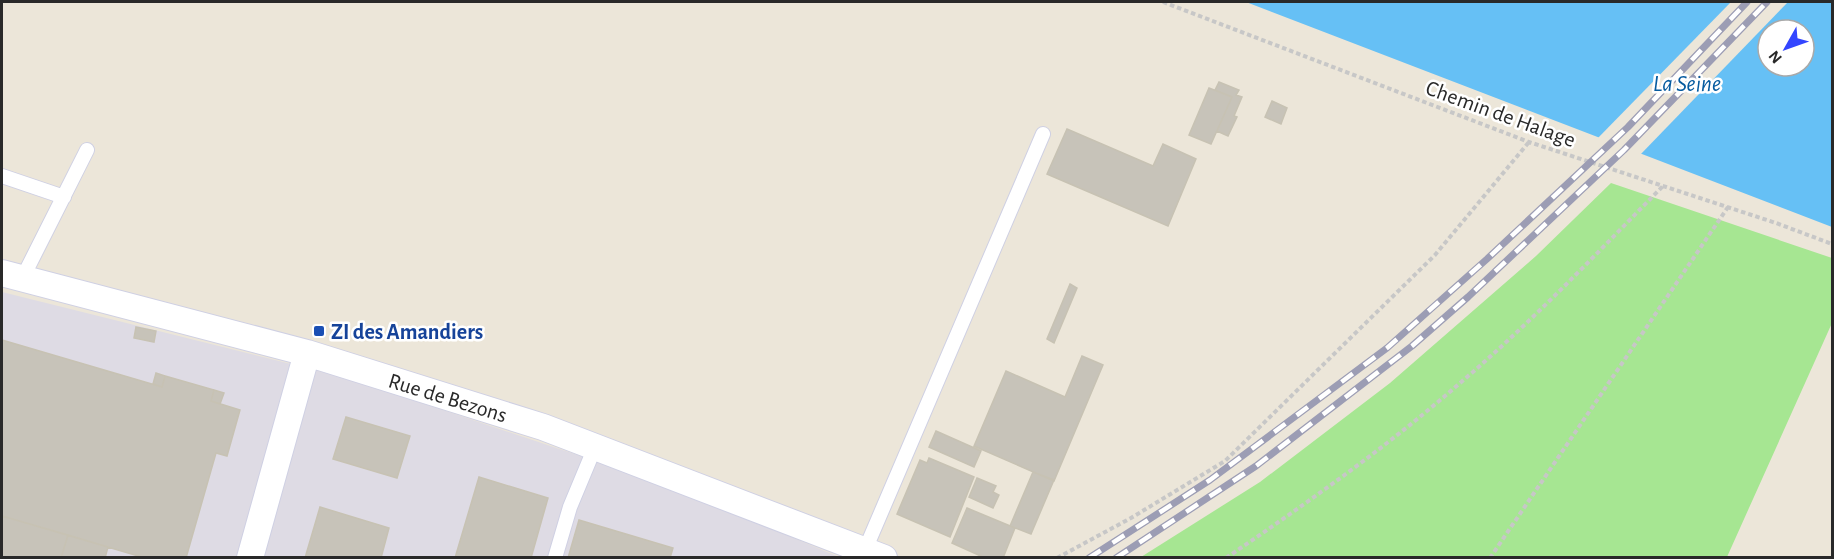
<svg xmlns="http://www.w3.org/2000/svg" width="1834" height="559" font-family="'Alegreya Sans',sans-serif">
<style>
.industrial{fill:#dedbe4}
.green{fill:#a6e692}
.water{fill:#66c0f5;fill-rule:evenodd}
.pier{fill:#ece6d9}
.building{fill:#c7c3b9;stroke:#c7c2b3;stroke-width:1.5}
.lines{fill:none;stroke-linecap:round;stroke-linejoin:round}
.service-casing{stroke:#cfd0e3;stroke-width:16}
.minor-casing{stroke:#cfd0e3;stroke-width:28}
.path{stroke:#c7c7c7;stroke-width:4;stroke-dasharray:4.5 3;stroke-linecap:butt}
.service{stroke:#fff;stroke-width:14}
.minor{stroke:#fff;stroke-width:26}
.rail-casing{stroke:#9c9db4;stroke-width:7}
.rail{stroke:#fff;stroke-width:4.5;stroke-dasharray:14;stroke-linecap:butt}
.transit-dot{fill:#1a4fb4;stroke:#fff;stroke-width:2}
.labels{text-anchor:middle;stroke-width:5;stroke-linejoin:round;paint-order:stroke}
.street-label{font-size:22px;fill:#292929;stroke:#fff}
.transit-label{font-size:22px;font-weight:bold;fill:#164399;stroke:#fff;text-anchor:start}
.water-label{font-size:24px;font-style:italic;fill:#065b9f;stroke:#fff}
</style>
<rect width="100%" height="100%" fill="#ece6d9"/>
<!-- industrial -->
<path class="industrial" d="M2,292L347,378L661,483L839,557L2,558Z"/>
<!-- green -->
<path class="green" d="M1611,183L1832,258V323L1727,557H1141L1260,482L1390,383L1536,256Z"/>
<!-- water -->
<path class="water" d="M1246,2H1832V227ZM1768,30H1804V66H1768Z"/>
<!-- pier -->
<path class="pier" d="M1731,2H1788L1639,156L1596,140Z"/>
<!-- building -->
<path class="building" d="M1219,82L1239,90L1236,95L1242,97L1234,116L1237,117L1228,136L1217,131L1232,97L1215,90Z
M1209,88L1232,97L1211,144L1189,135Z
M1272,101L1287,108L1281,124L1265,117Z
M1067,129L1153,166L1163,144L1196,159L1168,226L1047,174Z
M1070,284L1077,288L1054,343L1047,339Z
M136,327L156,331L154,342L134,338Z
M2,340L162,387L165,376L214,390L211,401L240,410L227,456L216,453L186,558H145L2,516Z
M1082,356L1103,365L1054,481L974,446L1006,371L1065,397Z
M156,373L165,376L162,387L153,384Z
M214,390L224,393L220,404L211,401Z
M346,417L410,436L397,478L333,459Z
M936,431L981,451L974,467L929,447Z
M929,458L974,477L950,537L897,514L920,460L927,463Z
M1033,472L1054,480L1031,534L1010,526Z
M479,477L548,498L531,558H455Z
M977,478L996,486L993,492L999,495L993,508L969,497Z
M320,507L389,528L381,558H305Z
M967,508L1015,528L1003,558H985L952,543Z
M2,516L68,535L61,558H2Z
M579,520L673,548L670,558H568Z
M68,535L108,547L105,558H61Z"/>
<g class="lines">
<!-- service casing -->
<g class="service-casing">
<path id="service" d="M2,176L64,197
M22,279L87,150
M865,550L1043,134
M555,558L570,507L595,447"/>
</g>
<!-- minor casing -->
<g class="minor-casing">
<path id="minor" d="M2,273L307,353L543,427L884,558
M250,558L307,353"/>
</g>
<!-- path -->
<path class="path" d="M1163,2L1529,142L1776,223L1832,244
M1057,558L1131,518L1225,461L1435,255L1529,142
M1226,558C1307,503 1387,447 1460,383C1532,322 1597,253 1663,186
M1490,558L1728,207"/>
<!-- service -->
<use href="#service" class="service"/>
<!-- minor -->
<use href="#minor" class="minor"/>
<!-- rail casing -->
<g class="rail-casing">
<path id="rail" d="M1089,558L1210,480L1387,348L1487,259L1628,127L1747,2
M1116,558L1256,466L1412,346L1468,297L1624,150L1767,2"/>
</g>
<!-- rail -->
<use href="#rail" class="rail"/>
</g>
<!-- markers -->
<rect class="transit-dot" x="313" y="325" width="12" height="12" rx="3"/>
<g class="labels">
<!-- street labels -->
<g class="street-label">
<text transform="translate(1501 113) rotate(20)" y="8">Chemin de Halage</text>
<text transform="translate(448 397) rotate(17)" y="8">Rue de Bezons</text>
</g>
<!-- transit labels -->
<g class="transit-label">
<text x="331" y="339">ZI des Amandiers</text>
</g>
<!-- water labels -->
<g class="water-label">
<text x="1687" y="91">La Seine</text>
</g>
</g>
<!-- border -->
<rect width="1834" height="559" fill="none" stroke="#292929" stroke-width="6"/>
<!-- north arrow -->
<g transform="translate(1786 48) rotate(230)"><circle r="28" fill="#ffffff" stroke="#a9a9a9" stroke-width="1.5"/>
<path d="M0-4.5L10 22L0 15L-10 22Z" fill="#3345ff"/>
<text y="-9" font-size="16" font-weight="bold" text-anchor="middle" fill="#292929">N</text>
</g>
</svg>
